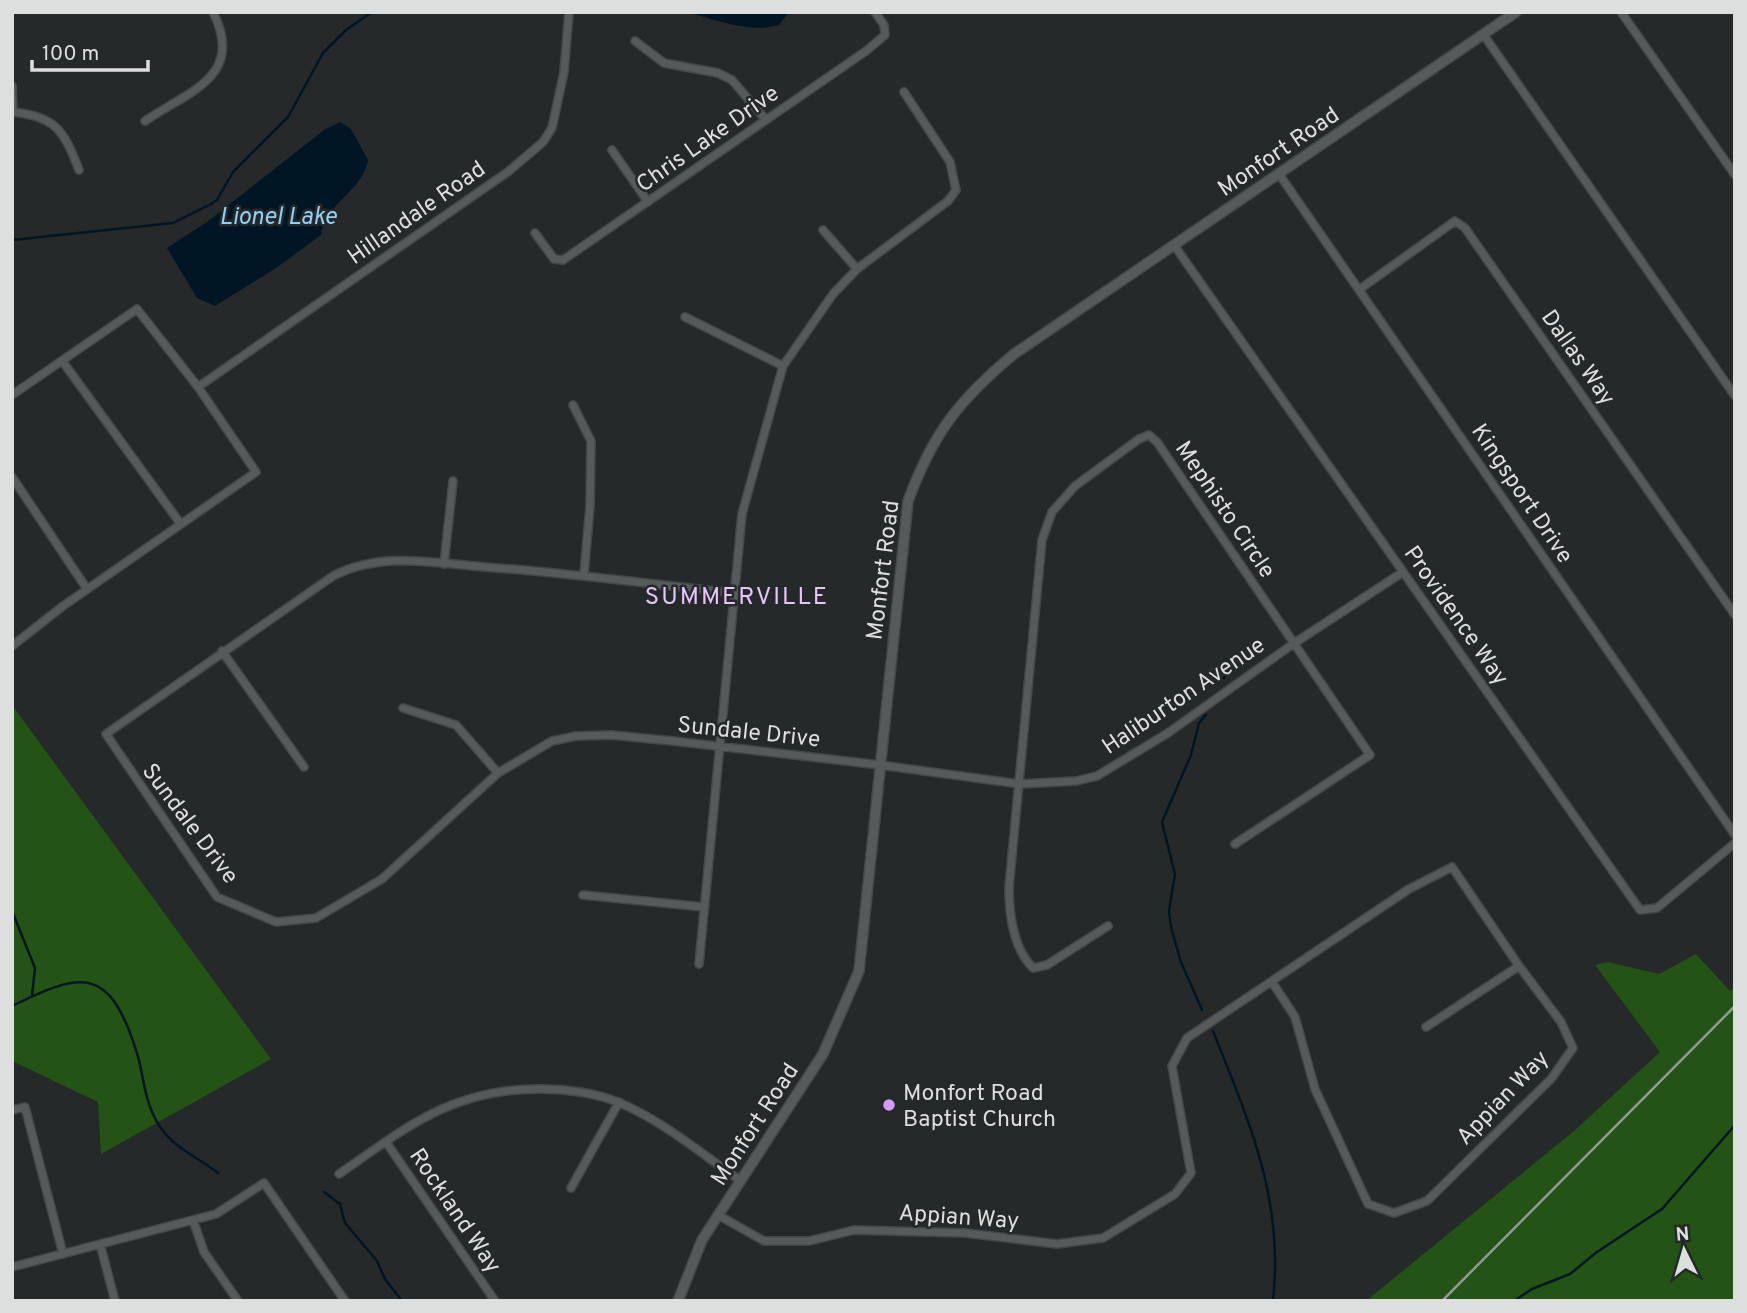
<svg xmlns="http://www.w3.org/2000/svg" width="1747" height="1313" font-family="Overpass,sans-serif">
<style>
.green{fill:#235416}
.water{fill:#001625}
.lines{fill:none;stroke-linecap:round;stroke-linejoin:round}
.stream{stroke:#001625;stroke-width:2.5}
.minor-casing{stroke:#444747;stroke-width:10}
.tertiary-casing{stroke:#444747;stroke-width:12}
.minor{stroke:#565a5a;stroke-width:7}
.tertiary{stroke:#565a5a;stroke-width:9}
.rail{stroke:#959898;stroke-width:2.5}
.poi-dot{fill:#d69bfa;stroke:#252929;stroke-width:2.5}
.labels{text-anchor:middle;stroke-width:5;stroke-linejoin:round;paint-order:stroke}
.street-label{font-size:23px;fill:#dddfdf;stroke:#252929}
.poi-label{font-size:23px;fill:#dddfdf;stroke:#252929;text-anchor:start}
.water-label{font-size:24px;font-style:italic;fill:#92d0f8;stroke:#252929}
.neighbourhood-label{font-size:24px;letter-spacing:2px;fill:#e6c5fa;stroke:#252929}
</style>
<rect width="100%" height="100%" fill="#252929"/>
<!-- green -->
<path class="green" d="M12,705L271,1059L101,1154L98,1102L12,1061Z
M1696,954L1730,991L1735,987V1301H1366L1574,1131L1660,1052L1595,965L1608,962L1659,974Z"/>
<!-- water -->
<path class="water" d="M685,12H789L779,25C747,34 717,19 685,12Z
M340,122L351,129L368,160C363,191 325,203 321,235L276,268L215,306L197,298L167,248L207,222L324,130Z"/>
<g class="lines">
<!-- stream -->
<path class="stream" d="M12,240L173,223L211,204L217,200L233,172L288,117L323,53L346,30L372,12
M1224,678L1228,669L1227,659
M12,911L35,968L32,996
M12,1006C81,972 109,965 136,1050C143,1070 143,1092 152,1112C167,1147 191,1152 218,1173
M1202,1010L1181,962L1171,927L1169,911L1175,874L1162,822L1191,755L1199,723L1206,715
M1213,1031C1250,1124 1284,1199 1273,1301
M324,1192L340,1204L345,1223L377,1261L385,1279L402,1301
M1514,1301L1532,1289L1570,1274L1597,1252L1662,1209L1735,1125"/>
<!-- minor casing -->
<g class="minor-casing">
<path id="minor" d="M1621,12L1735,175
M1483,34L1735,396
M635,41L664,63L718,73L732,80L766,120
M12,86L13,112
M12,112C56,116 64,131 79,170
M145,121C191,90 245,76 213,12
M612,150L648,202
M1279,174L1735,835
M823,230L857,269
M535,233L554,259L563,260L866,51L885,35L884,25L875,12
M1174,245L1640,910L1657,908L1735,843
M1360,289L1455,221L1465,228L1735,615
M685,317L783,366
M63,362L180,523
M198,387L509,171L543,142L552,128L564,72L569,12
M12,395L137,309L198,387L256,472L63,606L12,646
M573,405L591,441L590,506L584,574
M12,477L87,589
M444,564L453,481
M734,593C651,584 568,573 485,567C433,563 382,551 333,576L106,734L217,897L276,922L316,918L382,879L498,773L552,741L576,736L611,735L673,741L880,765L1020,784L1076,781L1097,776L1168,733L1293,644L1403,572
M222,651L304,767
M403,708L456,725L498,773
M583,895L704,907
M1108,926L1047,965L1033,968C1013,948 1009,915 1009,887L1042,540L1052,512L1075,486L1139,439L1149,435L1157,442L1370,755L1235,844
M699,964L742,514L783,366L833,294L857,269L948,201L956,190L950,162L904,92
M1426,1027L1519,966
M12,1110L25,1107L63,1254
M386,1142L495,1301
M339,1174C407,1127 453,1088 541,1089C566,1089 597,1093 620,1103C663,1121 703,1155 741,1181
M571,1188L619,1102
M718,1215L764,1241H809L854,1230L965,1233L1057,1244L1103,1238L1175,1194L1191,1173L1172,1066L1187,1038L1409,889L1452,867L1519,966L1561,1022L1573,1048L1551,1079L1427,1201L1394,1213L1368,1204L1315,1089L1295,1017L1272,982
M193,1220L204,1252L238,1301
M100,1244L115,1301
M12,1267L216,1214L264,1183L345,1301"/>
</g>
<!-- tertiary casing -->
<g class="tertiary-casing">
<path id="tertiary" d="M678,1301L702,1240L823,1054L859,971L908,501C933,433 959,400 1014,354L1516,12"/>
</g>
<!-- minor -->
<use href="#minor" class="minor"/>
<!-- tertiary -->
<use href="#tertiary" class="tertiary"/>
<!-- rail -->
<path class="rail" d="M1442,1301L1735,1006"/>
</g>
<!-- markers -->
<circle class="poi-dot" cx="889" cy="1105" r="7"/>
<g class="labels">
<!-- street labels -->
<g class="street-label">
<text transform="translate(707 138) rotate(-35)" y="8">Chris Lake Drive</text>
<text transform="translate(1278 151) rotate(-34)" y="8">Monfort Road</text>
<text transform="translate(416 212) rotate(-35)" y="8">Hillandale Road</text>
<text transform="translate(1579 357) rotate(55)" y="8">Dallas Way</text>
<text transform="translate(1523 493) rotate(56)" y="8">Kingsport Drive</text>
<text transform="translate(1226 509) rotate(56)" y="8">Mephisto Circle</text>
<text transform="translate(882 570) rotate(-83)" y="8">Monfort Road</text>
<text transform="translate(1457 615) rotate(55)" y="8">Providence Way</text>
<text transform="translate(1183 695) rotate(-34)" y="8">Haliburton Avenue</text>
<text transform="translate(749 731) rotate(6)" y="8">Sundale Drive</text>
<text transform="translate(191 823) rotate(53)" y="8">Sundale Drive</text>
<text transform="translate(1502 1097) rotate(-46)" y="8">Appian Way</text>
<text transform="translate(754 1124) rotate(-57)" y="8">Monfort Road</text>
<text transform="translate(456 1210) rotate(56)" y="8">Rockland Way</text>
<text transform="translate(959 1216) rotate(4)" y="8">Appian Way</text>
</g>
<!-- poi labels -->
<g class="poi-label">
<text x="903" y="1100">Monfort Road<tspan x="903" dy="26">Baptist Church</tspan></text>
</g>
<!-- water labels -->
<g class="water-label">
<text x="278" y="224">Lionel Lake</text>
</g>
<!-- neighbourhood labels -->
<g class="neighbourhood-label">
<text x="737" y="604">SUMMERVILLE</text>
</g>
</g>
<!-- border -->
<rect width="1747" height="1313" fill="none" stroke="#dddfdf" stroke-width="28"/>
<!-- north arrow -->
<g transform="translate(1684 1250) rotate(355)" stroke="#252929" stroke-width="5" paint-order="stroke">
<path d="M0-5L12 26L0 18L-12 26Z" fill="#dddfdf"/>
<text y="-10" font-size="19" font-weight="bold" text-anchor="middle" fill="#dddfdf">N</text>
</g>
<!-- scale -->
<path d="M32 60v10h116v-10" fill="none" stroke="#dddfdf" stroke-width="3.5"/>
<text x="42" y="60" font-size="21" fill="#dddfdf" stroke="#252929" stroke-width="5" paint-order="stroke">100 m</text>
</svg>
